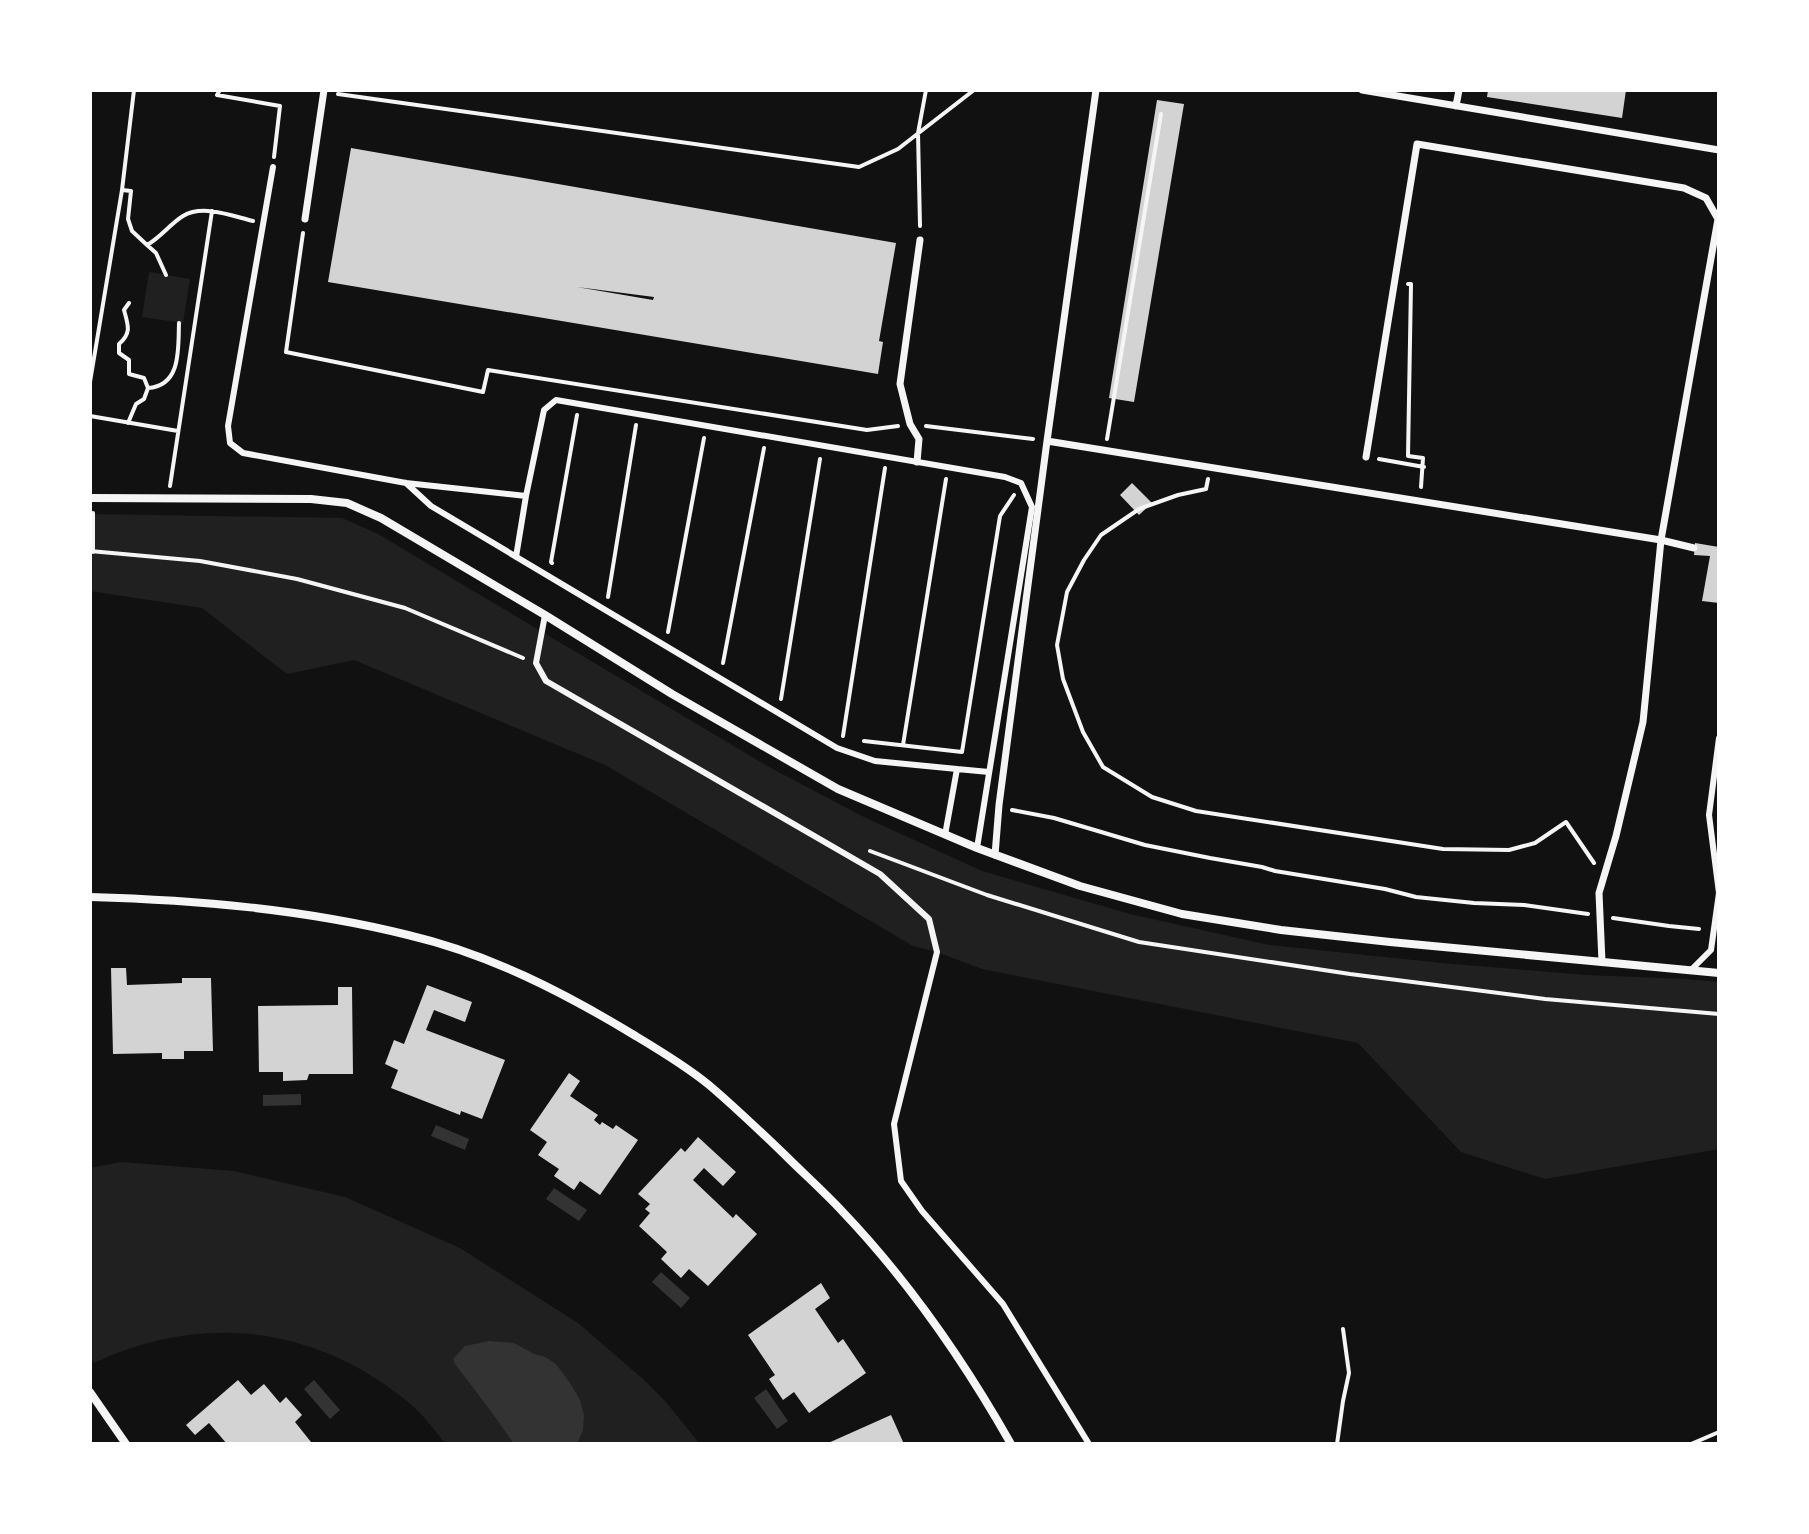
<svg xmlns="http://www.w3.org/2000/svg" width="1809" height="1534" font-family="'Space Grotesk',sans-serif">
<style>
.green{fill:#202020}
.water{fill:#333}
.building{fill:#d3d3d3;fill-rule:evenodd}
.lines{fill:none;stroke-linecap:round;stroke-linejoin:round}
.path{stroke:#f5f5f5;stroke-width:4}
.service{stroke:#f5f5f5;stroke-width:6}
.pedestrian{stroke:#f5f5f5;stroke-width:7}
.minor{stroke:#f5f5f5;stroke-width:8}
</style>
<rect width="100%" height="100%" fill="#111"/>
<!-- green -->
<path class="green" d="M149,272L190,279L183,323L142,317Z
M90,514L342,518L378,534L769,767L864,817L982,871L1130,914L1269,945L1442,963L1586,975L1685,979L1719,982V1149L1545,1179L1461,1152L1358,1043L982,969L937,952L913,946L605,765L354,660L287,674L202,608L90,591Z
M121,1162L234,1171L345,1197L460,1248L578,1323L642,1378L665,1401L700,1444H446C434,1430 423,1414 409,1403C317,1326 202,1312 94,1363L90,1356V1168Z"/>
<!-- water -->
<path class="water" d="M301,1094V1105L263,1106V1095Z
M436,1125L469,1139L465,1150L431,1136Z
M554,1188L587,1210L579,1221L546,1199Z
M661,1272L690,1298L681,1308L652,1282Z
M489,1341L514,1343L534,1354L545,1357L556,1364L570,1383L580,1400L584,1416L583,1430L577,1444H514L490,1410L455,1364L453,1359L465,1346Z
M314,1380L340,1410L330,1419L304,1389Z
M766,1389L788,1421L777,1429L754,1398Z"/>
<!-- building -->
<path class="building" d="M1488,90H1626L1622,118L1487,97Z
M1157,100L1184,104L1134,402L1109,398Z
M351,148L896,243L879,341L883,342L878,374L328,282ZM577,287L654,297L653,300Z
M1132,483L1152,503L1139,515L1120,495Z
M1695,543L1719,547V603L1702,601L1710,556L1694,555Z
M111,968H126L127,985L182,983V978H211L213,1051H184V1059H162V1053L113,1054Z
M427,985L472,1002L465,1022L434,1010L426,1030L505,1060L482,1119L461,1111L460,1115L391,1088L398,1070L385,1064L394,1040L404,1044Z
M338,987H352L353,1074H309L307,1080L283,1081V1072H259L258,1006L338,1005Z
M569,1073L580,1081L570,1096L598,1115L594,1120L600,1125L602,1122L613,1129L616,1125L638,1140L600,1195L580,1181L574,1190L554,1176L559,1169L538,1155L547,1142L530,1130Z
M698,1137L736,1172L723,1186L704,1168L693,1180L733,1218L736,1214L757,1234L708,1286L689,1269L681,1278L661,1259L667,1252L639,1226L650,1213L645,1209L650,1204L638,1194L681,1148L685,1152Z
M821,1283L830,1298L815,1309L838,1343L843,1339L866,1373L809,1413L794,1392L783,1400L769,1379L775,1375L748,1335Z
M238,1380L251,1395L264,1384L280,1403L286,1397L302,1415L295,1422L311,1442L308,1444H227L209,1423L195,1435L186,1425Z
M891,1415L904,1444H826Z"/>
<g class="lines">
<!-- path -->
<path class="path" d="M220,90L217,95L280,106L274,157
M338,94L859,167L898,149L974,90
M122,190L134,90
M920,226L918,133L926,90
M303,233L286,352L483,392L488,370L867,430L898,426
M166,275L156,253L147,245C161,237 170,224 183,216C203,204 232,216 253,221
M1408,284H1411L1408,456L1423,458L1421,487
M129,303L124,310C128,325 132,333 119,344V353L129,360V374L144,378L148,388
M90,382L122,190L131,191L128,219L132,231L147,245
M90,416L178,431
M128,423L136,404L144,399L148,388C182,386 178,347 179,323
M926,426L1033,439
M1107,439L1161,114
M1379,459L1424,467
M1208,479L1206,489L1178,495L1139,509L1101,535L1084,560L1067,592L1057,645L1063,679L1083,732L1103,767L1152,797L1196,811L1443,849L1509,850L1535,843L1566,822L1594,863
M170,486L212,211
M93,513V552
M90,551L200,561L297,579L405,608L523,658
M552,563L551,562L577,415
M608,597L636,425
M668,632L704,438
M723,663L764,448
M781,699L820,459
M843,736L885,468
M864,741L962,752L1000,516L1014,495
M903,745L946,479
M1012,810L1054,818L1145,845L1210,858L1262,867L1275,871L1385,889L1416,897L1474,903L1524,905L1588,914
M870,851L987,895L1139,942L1350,974L1545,999L1719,1014
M1613,918L1669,926L1699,929
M1337,1444L1343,1401L1349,1373L1343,1329
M1691,1444L1719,1432"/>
<!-- service -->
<path class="service" d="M273,167L228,426L230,443L243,453L406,483L526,496
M406,483L431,506L837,748L875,761L957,769L945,835
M516,557L526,496L544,410L556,400L1005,477L1021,483L1032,507L977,848
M545,615L536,663L546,681L880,874L929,919L937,952L894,1124L901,1181L922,1211L1003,1304L1089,1444
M957,769L989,772
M1691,970L1711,950L1719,893L1709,815L1719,738"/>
<!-- pedestrian -->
<path class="pedestrian" d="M1362,90L1719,150
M1456,106L1459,90
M305,219L324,90
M1047,441L1661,540L1694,548
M1366,457L1417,144L1684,188L1706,198L1718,219L1661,540L1643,722L1616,836L1599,893L1602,962
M917,462L919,439L910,424L900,384L920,240
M995,855L999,805L1047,441L1096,90"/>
<!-- minor -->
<path class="minor" d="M90,498L311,499L347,503L381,518L545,615L672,694L838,789L977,848L1080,886L1182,914L1281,930L1390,942L1719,973
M90,897C196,900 304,909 408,935C489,954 563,992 634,1035C659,1050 686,1066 709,1085C735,1107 760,1131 785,1155C803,1173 823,1191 841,1210C907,1279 964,1361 1011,1444
M90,1392L126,1444"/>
</g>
<!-- border -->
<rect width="1809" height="1534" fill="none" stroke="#ffffff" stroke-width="184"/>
</svg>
